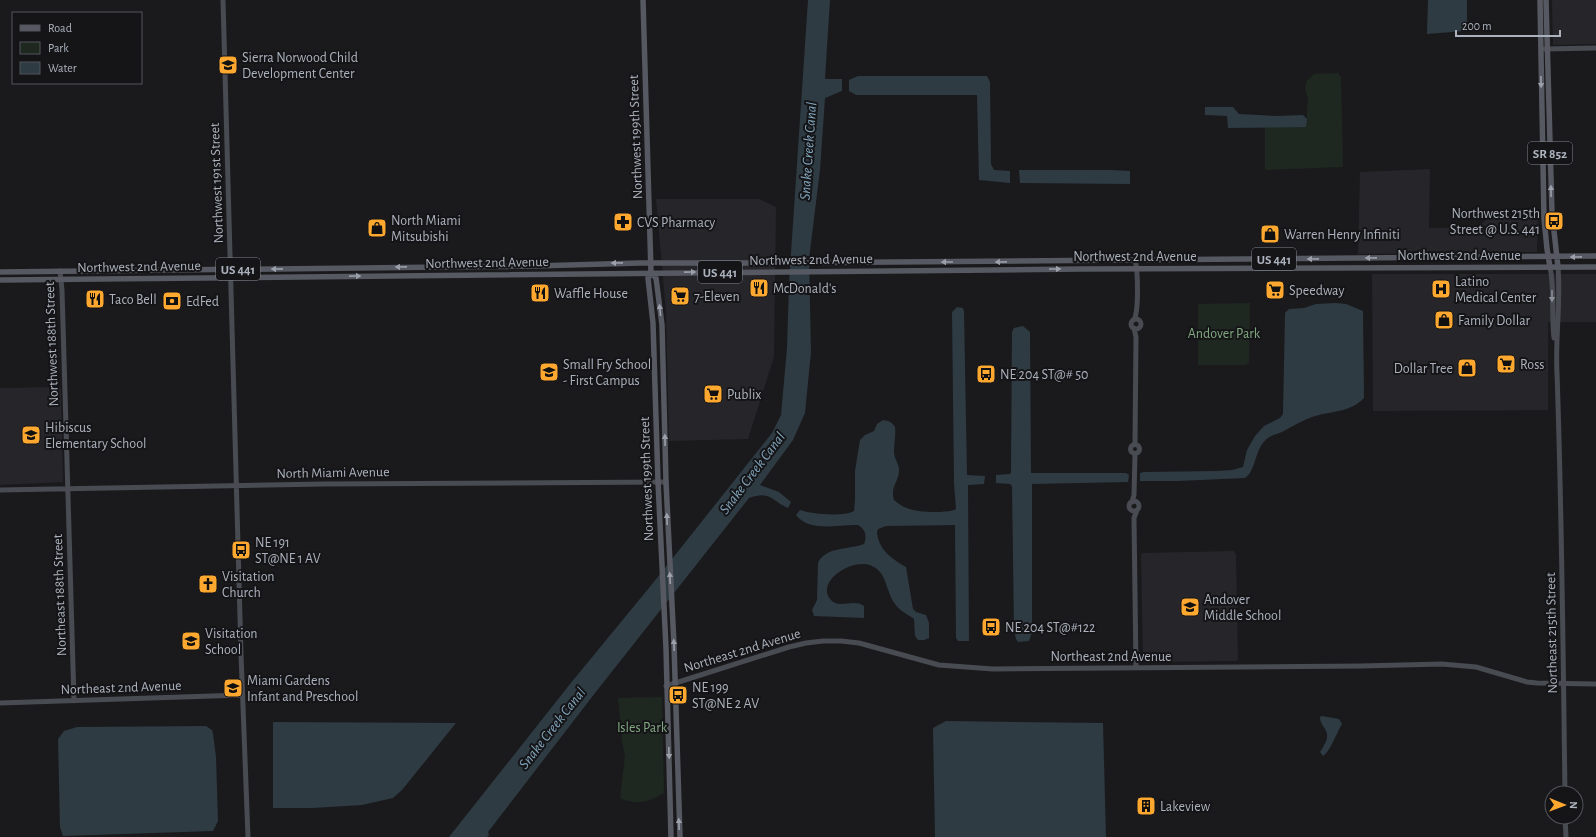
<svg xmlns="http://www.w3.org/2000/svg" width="1596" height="837" font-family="'Alegreya Sans',sans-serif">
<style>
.built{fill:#26262a}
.green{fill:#1f2820}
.water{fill:#2e3b42}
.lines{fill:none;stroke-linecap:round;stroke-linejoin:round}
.secondary{stroke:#484b52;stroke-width:5}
.primary{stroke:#565961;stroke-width:5.5}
.oneway{fill:#9ba0ab}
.oneway2{fill:#898e98}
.labels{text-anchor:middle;stroke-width:4;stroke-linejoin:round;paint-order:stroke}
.shield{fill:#151518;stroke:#7f838c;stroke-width:1}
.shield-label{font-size:13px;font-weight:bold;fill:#acb2bd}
.poi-label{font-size:14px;fill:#acb2bd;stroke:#151518;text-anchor:start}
.street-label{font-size:14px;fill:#acb2bd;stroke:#151518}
.park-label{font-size:14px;fill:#82a981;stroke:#151518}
.water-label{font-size:15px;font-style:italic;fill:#81a4ba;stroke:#151518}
</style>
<rect width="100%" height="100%" fill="#1a1a1d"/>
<!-- built -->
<path class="built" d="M1552,0H1596V44L1553,45Z
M1430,169L1429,228L1478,227L1490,216L1538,215L1537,252L1358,254L1360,172Z
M656,199H759L776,207L774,357L748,439L669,441L666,312Z
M1372,274H1596V322H1548V410L1373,411Z
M59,387L61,389L63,482L0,485V388Z
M1234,551L1236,555L1238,659L1236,661L1145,662L1143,659L1141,555L1143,553Z"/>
<!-- green -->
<path class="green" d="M1338,73L1341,77L1343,167L1265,170V127H1306L1308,98L1305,88L1307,81L1314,74Z
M1250,303L1249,363L1246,365H1198V304Z
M662,697L664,793C649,802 637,806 620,798L625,756L622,742L618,698Z"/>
<!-- water -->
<path class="water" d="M808,0H830L825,79H842V91L825,98L820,170L809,259L811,352L805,413L793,440L760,485L779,492L791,502L788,508C772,501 770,490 749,498L595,693L488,832L489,835L487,837H449L570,684L653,583L772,433L781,415L787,348L789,283Z
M1428,0H1467V22L1464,31L1427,34Z
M858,76H987L990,82L991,164L994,170L1010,171V183L979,180L977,95H856L849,91V80Z
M1205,107H1233L1239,114L1276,116L1303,115L1307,119L1306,127L1228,128L1227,116L1205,115Z
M1019,170H1111L1130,171V184L1020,183Z
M1336,303L1346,304L1363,311L1364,398C1351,412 1333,411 1315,416C1303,420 1293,426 1282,432C1277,434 1272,435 1268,438C1254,448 1257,470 1245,478L1178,481H1140V473L1144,472L1217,471L1232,470L1243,467L1247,450L1255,436L1264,426L1280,418L1283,414L1285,313L1289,309L1304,308L1316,304Z
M957,307L963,308L964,311L967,475L985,476L984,484L968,485L969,641H958L956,638L955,525L886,526L878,529L877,532C878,549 892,559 906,567L913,609L916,612L926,615L929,623V638L924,640H918L915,636L914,619C907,614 897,609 893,601C886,589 886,572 872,566C853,557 816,581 830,599C839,610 853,598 864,606V618L814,616L812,610L817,600L818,563C826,546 849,550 864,544C867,536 866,530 858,525C839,524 810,533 796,515L800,510C811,514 844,517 854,511L855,500V471L860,440L865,435L874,431L877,424L883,420C889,421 892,422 895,427C896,435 894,443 894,452C894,459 899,463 899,470C899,482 890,486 894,500C907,512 923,512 940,512C946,511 951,512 956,509L954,483L952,312Z
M1023,326L1030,332L1031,473H1126L1129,475L1128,482L1032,484V632L1029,641L1018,642L1016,639L1014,630L1012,486L1010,484L996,483V475L1010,474L1011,472L1012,332L1014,328Z
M1322,716L1339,719L1342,724C1337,732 1330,752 1323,756L1320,752C1326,742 1331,736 1323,726C1321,722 1320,721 1320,717Z
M946,721L1103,723L1106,837H935L933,728Z
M273,722L456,723L402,790L393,798L362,805L313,808H273Z
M206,726L212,730L213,734L216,757L218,821L213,831L63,836L60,827L58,739L64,731L77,727Z"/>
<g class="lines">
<!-- secondary -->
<path class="secondary" d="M223,0L241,654L248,837
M1544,49L1596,48
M1550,267C1555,290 1551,315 1554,338
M1558,267C1561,303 1555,338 1557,373C1562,513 1563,653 1565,793
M60,271L62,290L74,701
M1131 324a5 5 0 1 1 10 0a5 5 0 1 1-10 0Z
M1134,320C1139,310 1138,271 1135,260
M1134,328L1136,337L1135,444
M1130.5 449a4.5 4.5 0 1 1 9 0a4.5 4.5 0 1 1-9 0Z
M0,490L324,484L666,482
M1129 506a5 5 0 1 1 10 0a5 5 0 1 1-10 0Z
M1132,502L1134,495L1135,454
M1136,668L1134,518L1137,510
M666,686L789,647L806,643L823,641H841L859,643L939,665L993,669L1361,666L1442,664L1476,667L1527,682L1537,683L1596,684
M0,703L242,695
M1565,817L1566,837"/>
<!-- primary -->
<path class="primary" d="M643,0L651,273L648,278L653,323L658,482L666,648L671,837
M1540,0L1544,218L1547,249L1550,267
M1546,0L1552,213L1558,267
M0,272L534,266L640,263H770L1596,256
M651,273L656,278L662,325L666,482L674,645L680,837
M0,280L1082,269L1596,267"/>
</g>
<!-- one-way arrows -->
<defs><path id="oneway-solid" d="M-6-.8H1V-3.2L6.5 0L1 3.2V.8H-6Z"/></defs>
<g class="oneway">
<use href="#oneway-solid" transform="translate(1541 82) rotate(89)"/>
<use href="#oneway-solid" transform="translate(1551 191) rotate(-91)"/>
<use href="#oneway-solid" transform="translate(1576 257) rotate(179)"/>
<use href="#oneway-solid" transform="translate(1371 258) rotate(179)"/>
<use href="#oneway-solid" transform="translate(1313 259) rotate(179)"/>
<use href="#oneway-solid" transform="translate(947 262) rotate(180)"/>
<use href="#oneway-solid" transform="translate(1001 262) rotate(179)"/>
<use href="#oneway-solid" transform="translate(617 263) rotate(179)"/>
<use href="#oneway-solid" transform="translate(401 267) rotate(179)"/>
<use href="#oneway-solid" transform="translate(277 269) rotate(179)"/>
<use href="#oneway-solid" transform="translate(1055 269)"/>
<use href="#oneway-solid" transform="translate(690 272) rotate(-1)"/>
<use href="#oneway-solid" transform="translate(355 276) rotate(-1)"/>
<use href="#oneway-solid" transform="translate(660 310) rotate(-96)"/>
<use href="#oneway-solid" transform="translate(665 440) rotate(-91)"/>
<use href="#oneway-solid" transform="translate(667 519) rotate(-92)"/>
<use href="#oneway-solid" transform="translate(670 578) rotate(-93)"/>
<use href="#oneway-solid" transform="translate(674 645) rotate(-92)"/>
<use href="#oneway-solid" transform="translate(669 753) rotate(88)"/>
<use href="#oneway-solid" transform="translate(679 824) rotate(-92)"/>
</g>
<use class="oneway2" href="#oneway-solid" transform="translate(1552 296) rotate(90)"/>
<!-- icons -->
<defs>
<g id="school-square" transform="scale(1)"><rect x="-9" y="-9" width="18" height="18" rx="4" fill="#ffa82f" stroke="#151518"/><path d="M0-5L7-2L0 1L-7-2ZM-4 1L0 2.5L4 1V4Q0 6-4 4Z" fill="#111"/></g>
<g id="bus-square" transform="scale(1)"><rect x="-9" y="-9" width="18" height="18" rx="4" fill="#ffa82f" stroke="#151518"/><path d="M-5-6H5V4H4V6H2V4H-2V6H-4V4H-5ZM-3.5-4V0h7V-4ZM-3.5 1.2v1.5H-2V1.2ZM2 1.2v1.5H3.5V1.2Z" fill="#111"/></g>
<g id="pharmacy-square" transform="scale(1)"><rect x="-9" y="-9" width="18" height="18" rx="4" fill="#ffa82f" stroke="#151518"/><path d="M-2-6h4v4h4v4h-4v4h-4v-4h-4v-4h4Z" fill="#111"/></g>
<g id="shop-square" transform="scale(1)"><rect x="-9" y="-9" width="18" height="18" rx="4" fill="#ffa82f" stroke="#151518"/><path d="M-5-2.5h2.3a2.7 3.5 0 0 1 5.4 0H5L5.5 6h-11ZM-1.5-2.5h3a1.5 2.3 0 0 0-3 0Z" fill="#111"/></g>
<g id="restaurant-square" transform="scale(1)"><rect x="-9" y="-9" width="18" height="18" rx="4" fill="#ffa82f" stroke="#151518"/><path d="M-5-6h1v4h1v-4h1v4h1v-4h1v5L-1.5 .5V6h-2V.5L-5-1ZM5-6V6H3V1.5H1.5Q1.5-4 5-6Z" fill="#111"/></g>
<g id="hospital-square" transform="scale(1)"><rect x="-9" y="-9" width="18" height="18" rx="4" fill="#ffa82f" stroke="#151518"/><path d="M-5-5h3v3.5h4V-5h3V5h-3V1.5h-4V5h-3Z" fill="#111"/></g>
<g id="supermarket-square" transform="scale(1)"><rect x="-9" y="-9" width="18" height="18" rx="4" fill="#ffa82f" stroke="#151518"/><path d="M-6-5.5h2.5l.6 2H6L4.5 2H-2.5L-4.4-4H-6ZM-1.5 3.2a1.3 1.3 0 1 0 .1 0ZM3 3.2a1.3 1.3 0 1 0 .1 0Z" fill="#111"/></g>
<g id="bank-square" transform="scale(1)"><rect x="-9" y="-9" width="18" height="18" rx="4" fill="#ffa82f" stroke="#151518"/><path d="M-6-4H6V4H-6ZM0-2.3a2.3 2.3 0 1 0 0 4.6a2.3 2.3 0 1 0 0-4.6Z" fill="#111"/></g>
<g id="church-square" transform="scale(1)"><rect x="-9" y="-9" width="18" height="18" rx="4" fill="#ffa82f" stroke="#151518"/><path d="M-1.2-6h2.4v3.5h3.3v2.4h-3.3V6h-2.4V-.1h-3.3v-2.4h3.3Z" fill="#111"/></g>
<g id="building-square" transform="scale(1)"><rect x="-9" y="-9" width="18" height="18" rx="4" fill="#ffa82f" stroke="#151518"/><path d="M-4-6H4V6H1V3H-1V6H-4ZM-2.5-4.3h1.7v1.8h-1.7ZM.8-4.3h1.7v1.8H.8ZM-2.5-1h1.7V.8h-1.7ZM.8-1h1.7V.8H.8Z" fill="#111"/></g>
</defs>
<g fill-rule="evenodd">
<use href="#school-square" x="228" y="65"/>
<use href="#bus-square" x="1554" y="221"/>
<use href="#pharmacy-square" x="623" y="222"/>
<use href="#shop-square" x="377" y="228"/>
<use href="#shop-square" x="1270" y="234"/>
<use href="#restaurant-square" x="759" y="288"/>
<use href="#hospital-square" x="1441" y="289"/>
<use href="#supermarket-square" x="1275" y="290"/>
<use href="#restaurant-square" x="540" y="293"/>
<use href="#supermarket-square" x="680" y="296"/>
<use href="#restaurant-square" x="95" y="299"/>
<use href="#bank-square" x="172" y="301"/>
<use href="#shop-square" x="1444" y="320"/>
<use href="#supermarket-square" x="1506" y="364"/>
<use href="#shop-square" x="1467" y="368"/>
<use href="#school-square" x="549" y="372"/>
<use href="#bus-square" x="986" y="374"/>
<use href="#supermarket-square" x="713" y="394"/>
<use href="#school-square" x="31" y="435"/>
<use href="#bus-square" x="241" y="550"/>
<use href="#church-square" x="208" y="584"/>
<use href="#school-square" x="1190" y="607"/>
<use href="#bus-square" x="991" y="627"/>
<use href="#school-square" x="191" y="641"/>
<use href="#school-square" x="233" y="688"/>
<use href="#bus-square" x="678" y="695"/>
<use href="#building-square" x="1146" y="806"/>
</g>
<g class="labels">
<!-- shield labels -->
<g class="shield">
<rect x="1528" y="142" width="44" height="22" rx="3"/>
<rect x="1252" y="248" width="44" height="22" rx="3"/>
<rect x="216" y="258" width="44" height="22" rx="3"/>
<rect x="698" y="261" width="44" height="22" rx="3"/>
</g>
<g class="shield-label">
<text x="1550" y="158">SR 852</text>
<text x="1274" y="264">US 441</text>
<text x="238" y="274">US 441</text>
<text x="720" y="277">US 441</text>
</g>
<!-- poi labels -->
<g class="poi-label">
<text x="242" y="62">Sierra Norwood Child<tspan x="242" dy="16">Development Center</tspan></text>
<text x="1540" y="218" text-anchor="end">Northwest 215th<tspan x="1540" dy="16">Street @ U.S. 441</tspan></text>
<text x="391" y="225">North Miami<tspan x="391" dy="16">Mitsubishi</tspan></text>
<text x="637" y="227">CVS Pharmacy</text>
<text x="1284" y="239">Warren Henry Infiniti</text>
<text x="1455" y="286">Latino<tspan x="1455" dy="16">Medical Center</tspan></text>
<text x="773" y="293">McDonald's</text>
<text x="1289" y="295">Speedway</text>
<text x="554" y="298">Waffle House</text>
<text x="694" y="301">7-Eleven</text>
<text x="109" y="304">Taco Bell</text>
<text x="186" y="306">EdFed</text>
<text x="1458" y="325">Family Dollar</text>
<text x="563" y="369">Small Fry School<tspan x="563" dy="16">- First Campus</tspan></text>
<text x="1520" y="369">Ross</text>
<text x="1453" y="373" text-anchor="end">Dollar Tree</text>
<text x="1000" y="379">NE 204 ST@# 50</text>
<text x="727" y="399">Publix</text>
<text x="45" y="432">Hibiscus<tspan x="45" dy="16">Elementary School</tspan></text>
<text x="255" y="547">NE 191<tspan x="255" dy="16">ST@NE 1 AV</tspan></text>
<text x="222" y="581">Visitation<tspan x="222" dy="16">Church</tspan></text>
<text x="1204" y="604">Andover<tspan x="1204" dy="16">Middle School</tspan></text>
<text x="1005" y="632">NE 204 ST@#122</text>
<text x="205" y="638">Visitation<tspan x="205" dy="16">School</tspan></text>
<text x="247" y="685">Miami Gardens<tspan x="247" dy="16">Infant and Preschool</tspan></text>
<text x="692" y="692">NE 199<tspan x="692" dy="16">ST@NE 2 AV</tspan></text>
<text x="1160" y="811">Lakeview</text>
</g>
<!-- street labels -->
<g class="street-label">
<text transform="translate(635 137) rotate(-92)" y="5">Northwest 199th Street</text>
<text transform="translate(216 183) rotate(-92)" y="5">Northwest 191st Street</text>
<text x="1459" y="260">Northwest 2nd Avenue</text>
<text x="1135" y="261">Northwest 2nd Avenue</text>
<text transform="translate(811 259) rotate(-1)" y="5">Northwest 2nd Avenue</text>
<text transform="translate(487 262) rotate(-1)" y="5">Northwest 2nd Avenue</text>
<text transform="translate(139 266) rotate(-1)" y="5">Northwest 2nd Avenue</text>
<text transform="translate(51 344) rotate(-92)" y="5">Northwest 188th Street</text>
<text transform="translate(333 472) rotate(-1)" y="5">North Miami Avenue</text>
<text transform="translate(646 479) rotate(-92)" y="5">Northwest 199th Street</text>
<text transform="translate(59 595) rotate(-92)" y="5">Northeast 188th Street</text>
<text transform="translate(1551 633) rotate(-91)" y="5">Northeast 215th Street</text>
<text transform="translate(742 650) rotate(-17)" y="5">Northeast 2nd Avenue</text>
<text x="1111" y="661">Northeast 2nd Avenue</text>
<text transform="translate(121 687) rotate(-2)" y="5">Northeast 2nd Avenue</text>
</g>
<!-- park labels -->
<g class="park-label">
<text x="1224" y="338">Andover Park</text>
<text x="642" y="732">Isles Park</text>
</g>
<!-- water labels -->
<g class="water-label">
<text transform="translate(808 151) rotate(-86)" y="5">Snake Creek Canal</text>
<text transform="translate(752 473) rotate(-53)" y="5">Snake Creek Canal</text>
<text transform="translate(552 728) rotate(-52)" y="5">Snake Creek Canal</text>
</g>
</g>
<!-- legend -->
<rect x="12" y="12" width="130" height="72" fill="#151518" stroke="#51545a"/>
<rect x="20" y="25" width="20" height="6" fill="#565961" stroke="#51545a"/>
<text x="48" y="32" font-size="12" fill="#acb2bd">Road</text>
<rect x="20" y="42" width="20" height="12" fill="#1f2820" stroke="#51545a"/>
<text x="48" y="52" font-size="12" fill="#acb2bd">Park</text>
<rect x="20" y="62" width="20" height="12" fill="#2e3b42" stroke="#51545a"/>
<text x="48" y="72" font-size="12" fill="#acb2bd">Water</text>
<!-- north arrow -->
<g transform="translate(1564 805) rotate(91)"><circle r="19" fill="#151518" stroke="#51545a"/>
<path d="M0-3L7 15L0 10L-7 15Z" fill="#ffa82f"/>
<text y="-6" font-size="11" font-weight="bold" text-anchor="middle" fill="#acb2bd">N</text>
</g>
<!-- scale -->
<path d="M1456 30v6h104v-6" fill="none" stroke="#acb2bd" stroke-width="2"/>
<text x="1462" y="30" font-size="12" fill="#acb2bd" stroke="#151518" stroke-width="3" paint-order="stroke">200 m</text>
</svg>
